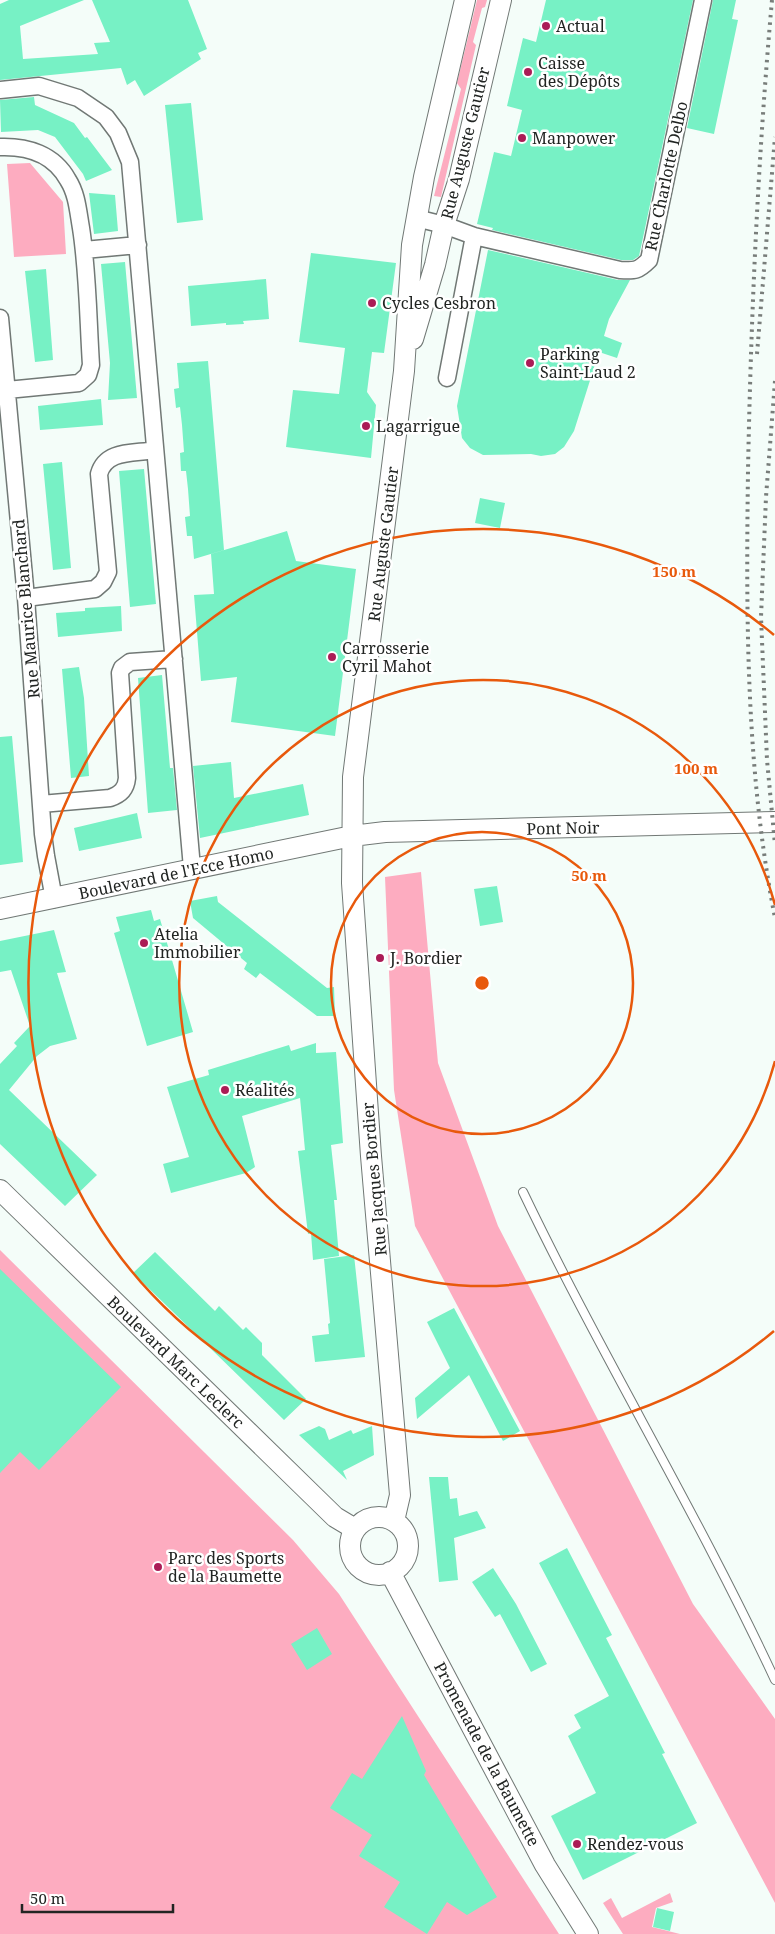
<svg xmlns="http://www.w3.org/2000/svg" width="775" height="1934" font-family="'Noto Serif',serif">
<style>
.green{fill:#fdacc0}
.building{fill:#77f1c5}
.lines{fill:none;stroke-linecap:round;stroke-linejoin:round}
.service-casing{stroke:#717875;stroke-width:10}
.minor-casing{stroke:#717875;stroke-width:19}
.tertiary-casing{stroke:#717875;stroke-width:22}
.service{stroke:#fff;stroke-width:8}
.minor{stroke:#fff;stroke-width:16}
.tertiary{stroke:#fff;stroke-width:20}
.rail{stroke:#787d7a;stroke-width:4;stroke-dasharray:2.5 5;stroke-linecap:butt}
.ring{fill:none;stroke:#e8590c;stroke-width:2.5}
.poi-dot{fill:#ab1c56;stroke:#fff;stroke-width:2}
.labels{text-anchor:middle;stroke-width:5;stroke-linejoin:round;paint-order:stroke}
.poi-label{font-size:16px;fill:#212422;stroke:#fff;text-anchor:start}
.street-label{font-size:16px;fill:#212422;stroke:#fff}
.centre{fill:#e8590c;stroke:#fff;stroke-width:2.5}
.ring-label{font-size:15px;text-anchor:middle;font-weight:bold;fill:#e8590c;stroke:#fff;stroke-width:5;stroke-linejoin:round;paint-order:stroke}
</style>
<rect width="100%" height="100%" fill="#f4fdf9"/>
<!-- green -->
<path class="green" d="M477,0H487L485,7L482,8L473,42L476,45L441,197L434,196L461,89L457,83Z
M30,163L63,202L66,254L14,257L7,164Z
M421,872L438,1063L498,1226L693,1604L775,1719V1903L415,1226L394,1090L385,877Z
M0,1250L293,1540L339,1594L559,1934H0Z
M670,1893L673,1902L656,1908L652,1927L680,1934H623L603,1903L611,1898L622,1918Z"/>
<!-- building -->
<path class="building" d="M9,0H84L20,26L23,59L98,54L94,43L110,42L92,0H188L207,49L198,53L201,59L144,96L135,80L127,85L121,68L0,80V4Z
M546,0H693L644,233L639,256L633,260H621L492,230L493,228L477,224L494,152L511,156L522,110L507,106L523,38L536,42Z
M713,0H736L732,19L738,20L714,134L687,128Z
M34,97L35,105L74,123L85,138L87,137L112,170L86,181L83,174L55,137L38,130L1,132L0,100Z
M191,103L203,220L177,223L165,105Z
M89,193L115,195L118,231L94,234Z
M488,250L618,280H630L609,319L604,336L622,343L617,358L599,352L574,431L564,447L555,454L541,456L531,454L483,455L470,448L462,438L457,406Z
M311,253L396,263L384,353L372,352L367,392L376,405L371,458L286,447L293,390L339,394L345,348L299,342Z
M125,262L137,398L108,400L110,363L101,264Z
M46,269L53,360L35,362L25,271Z
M266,279L269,319L243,321L244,324L226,325V323L191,326L188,286Z
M208,361L224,550L194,559L192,536H187L185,517L190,516L188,489L186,471H181L180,453L184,452L182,425L180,407L176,408L174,389L179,388L177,363Z
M101,399L103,425L40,430L38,406Z
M62,462L71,568L53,570L43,464Z
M144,469L156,604L130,607L119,471Z
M480,498L505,503L500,528L475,523Z
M287,531L296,561L356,569L335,736L231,722L237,677L201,681L194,595L214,594L211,554Z
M121,606L122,631L58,637L56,613L85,611V608Z
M79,667L84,698L89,776L71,778L62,669Z
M162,675L170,768H173L177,810L148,813L138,678Z
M12,736L23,862L0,865V737Z
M231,762L234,798L303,784L309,815L200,838L193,766Z
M137,813L142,838L79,851L74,828Z
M497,886L503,922L480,926L474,889Z
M217,896L218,902L327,988L334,987L335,1016H317L260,973L256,978L244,969L247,963L193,918L190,901Z
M151,910L154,921L160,919L193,1032L147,1046L114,933L120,931L116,917Z
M54,930L66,972L57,973L77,1039L50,1046L37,1056L9,1090L97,1175L65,1206L0,1144V1064L17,1046L14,1043L30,1026L11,970L0,972V941Z
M316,1043V1053L336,1052L343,1143L331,1145L337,1200H334L339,1256L313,1260L311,1233L308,1234L298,1151L305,1150L300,1098L242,1116L255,1167L246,1173L171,1193L163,1164L189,1157L167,1087L209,1075L208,1070L289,1045L291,1051Z
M155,1252L215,1311L219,1306L243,1330L246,1327L262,1343V1355L306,1399L284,1420L133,1273Z
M354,1255L365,1357L315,1362L312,1336L329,1334L328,1324L330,1323L324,1259Z
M0,1269L121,1387L39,1470L20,1452L0,1473Z
M454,1308L520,1431L503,1441L469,1375L417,1419L415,1398L450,1368L427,1322Z
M319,1426L325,1429L329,1440L351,1430L353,1434L372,1426L374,1455L343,1471L347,1480L299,1435Z
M429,1477H448L450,1499L457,1498L459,1516L477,1511L486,1528L454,1538L458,1580L439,1582Z
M567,1548L612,1635L606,1638L665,1753L662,1754L697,1823L583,1880L551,1816L596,1793L568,1736L581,1728L574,1715L609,1696L539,1563Z
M493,1568L516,1604L547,1664L531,1672L500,1614L495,1617L472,1582Z
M317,1628L332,1654L307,1670L291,1644Z
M402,1716L426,1771L424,1775L497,1897L467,1915L447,1902L427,1934L384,1907L400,1882L359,1856L372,1835L330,1808L352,1773L362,1779Z
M657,1908L674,1912L670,1931L653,1927Z"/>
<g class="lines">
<!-- service casing -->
<g class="service-casing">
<path id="service" d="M523,1192C602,1357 698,1514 775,1680"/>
</g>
<!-- minor casing -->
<g class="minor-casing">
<path id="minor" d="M0,90L39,86L78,98L106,117L118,133L130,162L192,868
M0,147C27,146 54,154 68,180C77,194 78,211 81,228C88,273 88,319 91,365L88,375L79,383L7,390
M416,218L444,225L474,236L620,270C635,271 638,271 649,260L703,0
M84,250L138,245
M0,318L26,598L43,834L46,856L54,899
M447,378L474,236
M26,598L95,589L103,582L108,572L99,474C106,449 135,454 155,450
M41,804L110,798C121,794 126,789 127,778L120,673L122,668L130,662L174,659"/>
</g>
<!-- tertiary casing -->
<g class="tertiary-casing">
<path id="tertiary" d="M413,339L435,265L444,225L459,179L501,0
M0,909L352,836L385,832L775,822
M0,1190L335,1517L355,1529
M350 1546a29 29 0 1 1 58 0a29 29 0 1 1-58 0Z
M394,1521L400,1495L371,1156L352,883L353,777L404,371L412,245L424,177L465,0
M390,1572L545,1865L588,1934"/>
</g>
<!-- service -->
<use href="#service" class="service"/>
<!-- minor -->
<use href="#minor" class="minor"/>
<!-- tertiary -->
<use href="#tertiary" class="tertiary"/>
<!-- rail -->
<path class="rail" d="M772,0C758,157 751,314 748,471C746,621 746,770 775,918
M757,354L775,137
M775,381L766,497L761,617L767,760L775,845"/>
</g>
<!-- distance rings -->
<g class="ring">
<circle cx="482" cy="983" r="151"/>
<path d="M775 1061A303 303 0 1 1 775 905"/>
<path d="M774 1331A454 454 0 1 1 774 635"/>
</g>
<!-- markers -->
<g class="poi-dot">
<circle cx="546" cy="26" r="5"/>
<circle cx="528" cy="72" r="5"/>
<circle cx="522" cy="138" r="5"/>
<circle cx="372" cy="303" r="5"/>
<circle cx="530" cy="363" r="5"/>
<circle cx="366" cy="426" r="5"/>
<circle cx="332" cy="657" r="5"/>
<circle cx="144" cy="943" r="5"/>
<circle cx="380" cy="958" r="5"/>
<circle cx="225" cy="1090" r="5"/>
<circle cx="158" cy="1567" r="5"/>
<circle cx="577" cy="1844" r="5"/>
</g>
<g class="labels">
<!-- poi labels -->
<g class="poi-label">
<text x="556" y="32">Actual</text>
<text x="538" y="69">Caisse<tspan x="538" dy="18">des Dépôts</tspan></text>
<text x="532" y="144">Manpower</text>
<text x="382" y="309">Cycles Cesbron</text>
<text x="540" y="360">Parking<tspan x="540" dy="18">Saint-Laud 2</tspan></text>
<text x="376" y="432">Lagarrigue</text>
<text x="342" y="654">Carrosserie<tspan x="342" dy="18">Cyril Mahot</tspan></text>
<text x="154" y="940">Atelia<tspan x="154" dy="18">Immobilier</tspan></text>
<text x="390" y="964">J. Bordier</text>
<text x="235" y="1096">Réalités</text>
<text x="168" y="1564">Parc des Sports<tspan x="168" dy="18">de la Baumette</tspan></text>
<text x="587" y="1850">Rendez-vous</text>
</g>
<!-- street labels -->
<g class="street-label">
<text transform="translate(465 143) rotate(-76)" y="6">Rue Auguste Gautier</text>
<text transform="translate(666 176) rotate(-78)" y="6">Rue Charlotte Delbo</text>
<text transform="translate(383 544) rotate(-83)" y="6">Rue Auguste Gautier</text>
<text transform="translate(26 609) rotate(-95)" y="6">Rue Maurice Blanchard</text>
<text transform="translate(563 828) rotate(-1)" y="6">Pont Noir</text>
<text transform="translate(176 873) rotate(-12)" y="6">Boulevard de l'Ecce Homo</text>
<text transform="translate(374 1179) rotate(-95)" y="6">Rue Jacques Bordier</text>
<text transform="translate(176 1362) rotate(44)" y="6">Boulevard Marc Leclerc</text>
<text transform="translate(487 1754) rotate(62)" y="6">Promenade de la Baumette</text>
</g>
</g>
<circle cx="482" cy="983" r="8" class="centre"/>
<g class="ring-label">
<text x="674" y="577">150 m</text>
<text x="696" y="774">100 m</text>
<text x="589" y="881">50 m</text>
</g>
<!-- scale -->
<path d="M22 1904v8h151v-8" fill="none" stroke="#212422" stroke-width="2.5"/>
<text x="30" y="1904" font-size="15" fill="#212422" stroke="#ffffff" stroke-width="4" paint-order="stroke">50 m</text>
</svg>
